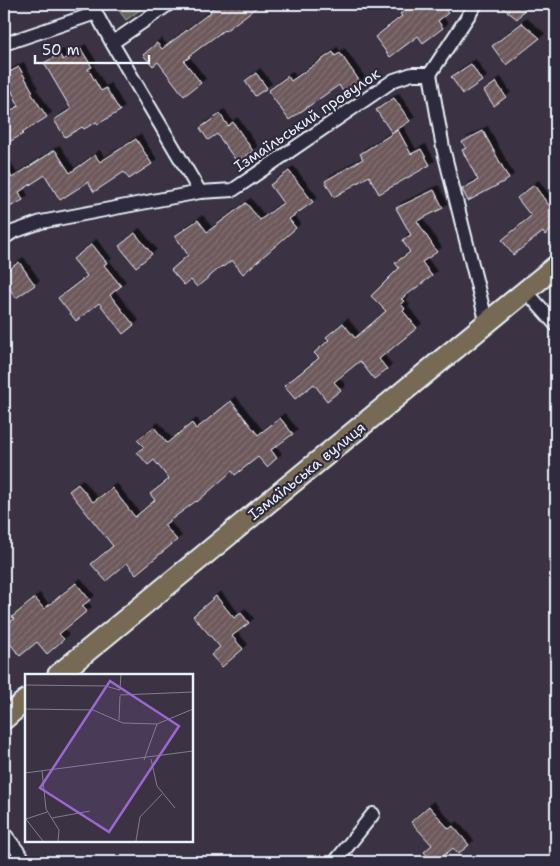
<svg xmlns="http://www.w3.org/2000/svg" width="560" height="866" font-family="'Shantell Sans',sans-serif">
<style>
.grass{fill:#66685a;stroke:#a7aca9}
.building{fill:url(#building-hatch);stroke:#e8f1f8;filter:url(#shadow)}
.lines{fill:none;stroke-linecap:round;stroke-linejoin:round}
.minor-casing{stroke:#e8f1f8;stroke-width:16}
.primary-casing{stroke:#e8f1f8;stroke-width:24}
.minor{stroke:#2f2a3d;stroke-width:12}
.primary{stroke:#766a54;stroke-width:20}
.labels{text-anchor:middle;stroke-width:4.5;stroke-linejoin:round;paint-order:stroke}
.street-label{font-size:15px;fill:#e8f1f8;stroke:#2f2a3d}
.inset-road{fill:none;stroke:#807f8b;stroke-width:1}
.view{fill:#9c67d0;fill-opacity:0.15;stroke:#9c67d0;stroke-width:2.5}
.inset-edge{fill:none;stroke:#e8f1f8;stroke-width:2.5}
</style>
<defs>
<pattern id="building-hatch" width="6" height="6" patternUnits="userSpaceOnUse" patternTransform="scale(1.25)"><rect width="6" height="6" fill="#6d595b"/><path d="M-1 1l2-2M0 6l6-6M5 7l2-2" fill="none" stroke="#827173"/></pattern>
<filter id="shadow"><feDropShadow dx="4.5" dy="-4.5" stdDeviation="0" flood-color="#0009"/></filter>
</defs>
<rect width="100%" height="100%" fill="#3b3343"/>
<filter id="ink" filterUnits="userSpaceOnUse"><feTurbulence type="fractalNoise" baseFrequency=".02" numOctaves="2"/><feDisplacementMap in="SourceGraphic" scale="10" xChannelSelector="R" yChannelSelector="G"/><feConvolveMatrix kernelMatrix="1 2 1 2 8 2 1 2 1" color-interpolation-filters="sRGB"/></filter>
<g filter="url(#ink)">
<!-- grass -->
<path class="grass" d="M114,4H148L126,20Z"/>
<!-- building -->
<path class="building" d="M219,4H261L225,31L224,30L189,56L190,57L184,61L201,83L184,96L158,62L153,66L143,55L157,43L162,49L211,12L210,10Z
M402,4H440L448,13L438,21L443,28L423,43L418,36L390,57L375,37L402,16L400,14L406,10Z
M498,4H529L517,19Z
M522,23L540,38L506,65L492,46Z
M81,49L92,67L88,69L101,91L106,88L120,111L98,124L96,122L84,129L82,127L65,137L54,120L71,109L44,63L59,54L63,60Z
M333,52L335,56L340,53L361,83L345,95L339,85L289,120L268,91L288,76L291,81Z
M471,64L482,81L463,94L451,77Z
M19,67L33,92L31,93L47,117L22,133L23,134L4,145V114L19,106L4,75Z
M256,73L267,88L255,96L245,81Z
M496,82L506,97L494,106L484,91Z
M394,98L410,121L392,133L376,110Z
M220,114L228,126L233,122L253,151L237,162L217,134L208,140L200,128Z
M398,130L411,154L421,149L430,165L379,194L369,176L334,197L325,181L363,159L360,154Z
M483,131L509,179L468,201L462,189L478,180L462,150L466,148L462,142Z
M136,139L152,164L129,179L124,172L94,192L88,182L60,200L45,175L19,192L23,200L4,210V163L12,178L55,150L70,173L95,155L100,162Z
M289,171L313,202L289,219L296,228L243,274L232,260L223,267L222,266L197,287L191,280L184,285L171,270L188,255L175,236L198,220L207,232L246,203L260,220L283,203L270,185Z
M534,185L556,215V226L545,235L543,232L513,255L502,240L531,216L517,198Z
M434,190L443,208L417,221L437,252L422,262L432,276L401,299L404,301L401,304L405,309L403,311L417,328L379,359L387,369L374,379L360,361L334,382L341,390L327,401L314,384L295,399L284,386L319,358L314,353L329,340L326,337L343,323L355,338L386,311L371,296L399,268L395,263L410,252L402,240L411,235L396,208Z
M135,233L152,254L136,267L119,246Z
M92,244L107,263L104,265L121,286L110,295L134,325L123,334L99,303L76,321L58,298L87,276L73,259Z
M19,262L35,285L16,298L4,280V273Z
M231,401L258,435L280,418L293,434L271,450L277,458L267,467L258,457L235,475L232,471L197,502L196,501L164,525L177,540L136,574L127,563L106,581L91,564L113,546L69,491L78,484L93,502L112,488L135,517L155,500L150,494L169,479L154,460L148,465L137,452L144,447L137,440L154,427L167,443L192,423L196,429Z
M76,583L90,600L82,606L87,611L59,634L64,639L47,654L37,642L20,656L4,636V627L14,619L12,617L35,598L44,609Z
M216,596L234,618L241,613L249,623L232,636L243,649L222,667L211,655L220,647L193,616Z
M429,806L449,829L453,826L469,845L458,854L453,848L436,862H433L424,852L432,845L411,822Z"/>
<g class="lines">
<!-- minor casing -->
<g class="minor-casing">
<path id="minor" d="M91,4L112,43L200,192
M112,43L169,4
M4,44L96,13
M430,74L443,148L487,324
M4,238L13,232L41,222L200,192L233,190L394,80L412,74H430L476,4
M526,291L556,325
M4,833L26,862
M335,862L373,814"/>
</g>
<!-- primary casing -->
<g class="primary-casing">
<path id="primary" d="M58,675L556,266
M4,719L26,700"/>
</g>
<!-- minor -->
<use href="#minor" class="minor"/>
<!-- primary -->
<use href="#primary" class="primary"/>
</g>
</g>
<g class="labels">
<!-- street labels -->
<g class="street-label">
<text transform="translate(307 120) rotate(-34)" y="5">Ізмаїльський провулок</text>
<text transform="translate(307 471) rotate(-39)" y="5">Ізмаїльська вулиця</text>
</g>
</g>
<!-- overview -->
<g transform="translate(25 674)">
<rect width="168" height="168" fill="#3b3343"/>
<path class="inset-road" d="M0,11L80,12L95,16M95,16L96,0M95,21L168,18M0,35L68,36L98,49L132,50L168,35M94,46L95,22M126,85L132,112L150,134M119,86L132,50M17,97L21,135L34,156L33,167M0,99L168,77M0,144L18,167M27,144L65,137M1,145L22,138M111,167L115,143L137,120"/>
<path class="view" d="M85,7L154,52L84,158L15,114Z"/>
<rect width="168" height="168" class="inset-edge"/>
</g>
<!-- margin -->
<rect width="560" height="866" fill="none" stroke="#2f2a3d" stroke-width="20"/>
<rect x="10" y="10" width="540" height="846" fill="none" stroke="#e8f1f8" stroke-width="2" filter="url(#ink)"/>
<!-- scale -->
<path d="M35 55v8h114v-8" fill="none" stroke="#e8f1f8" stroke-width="2.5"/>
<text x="42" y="55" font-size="15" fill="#e8f1f8" stroke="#2f2a3d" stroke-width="4" paint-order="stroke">50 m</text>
</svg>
